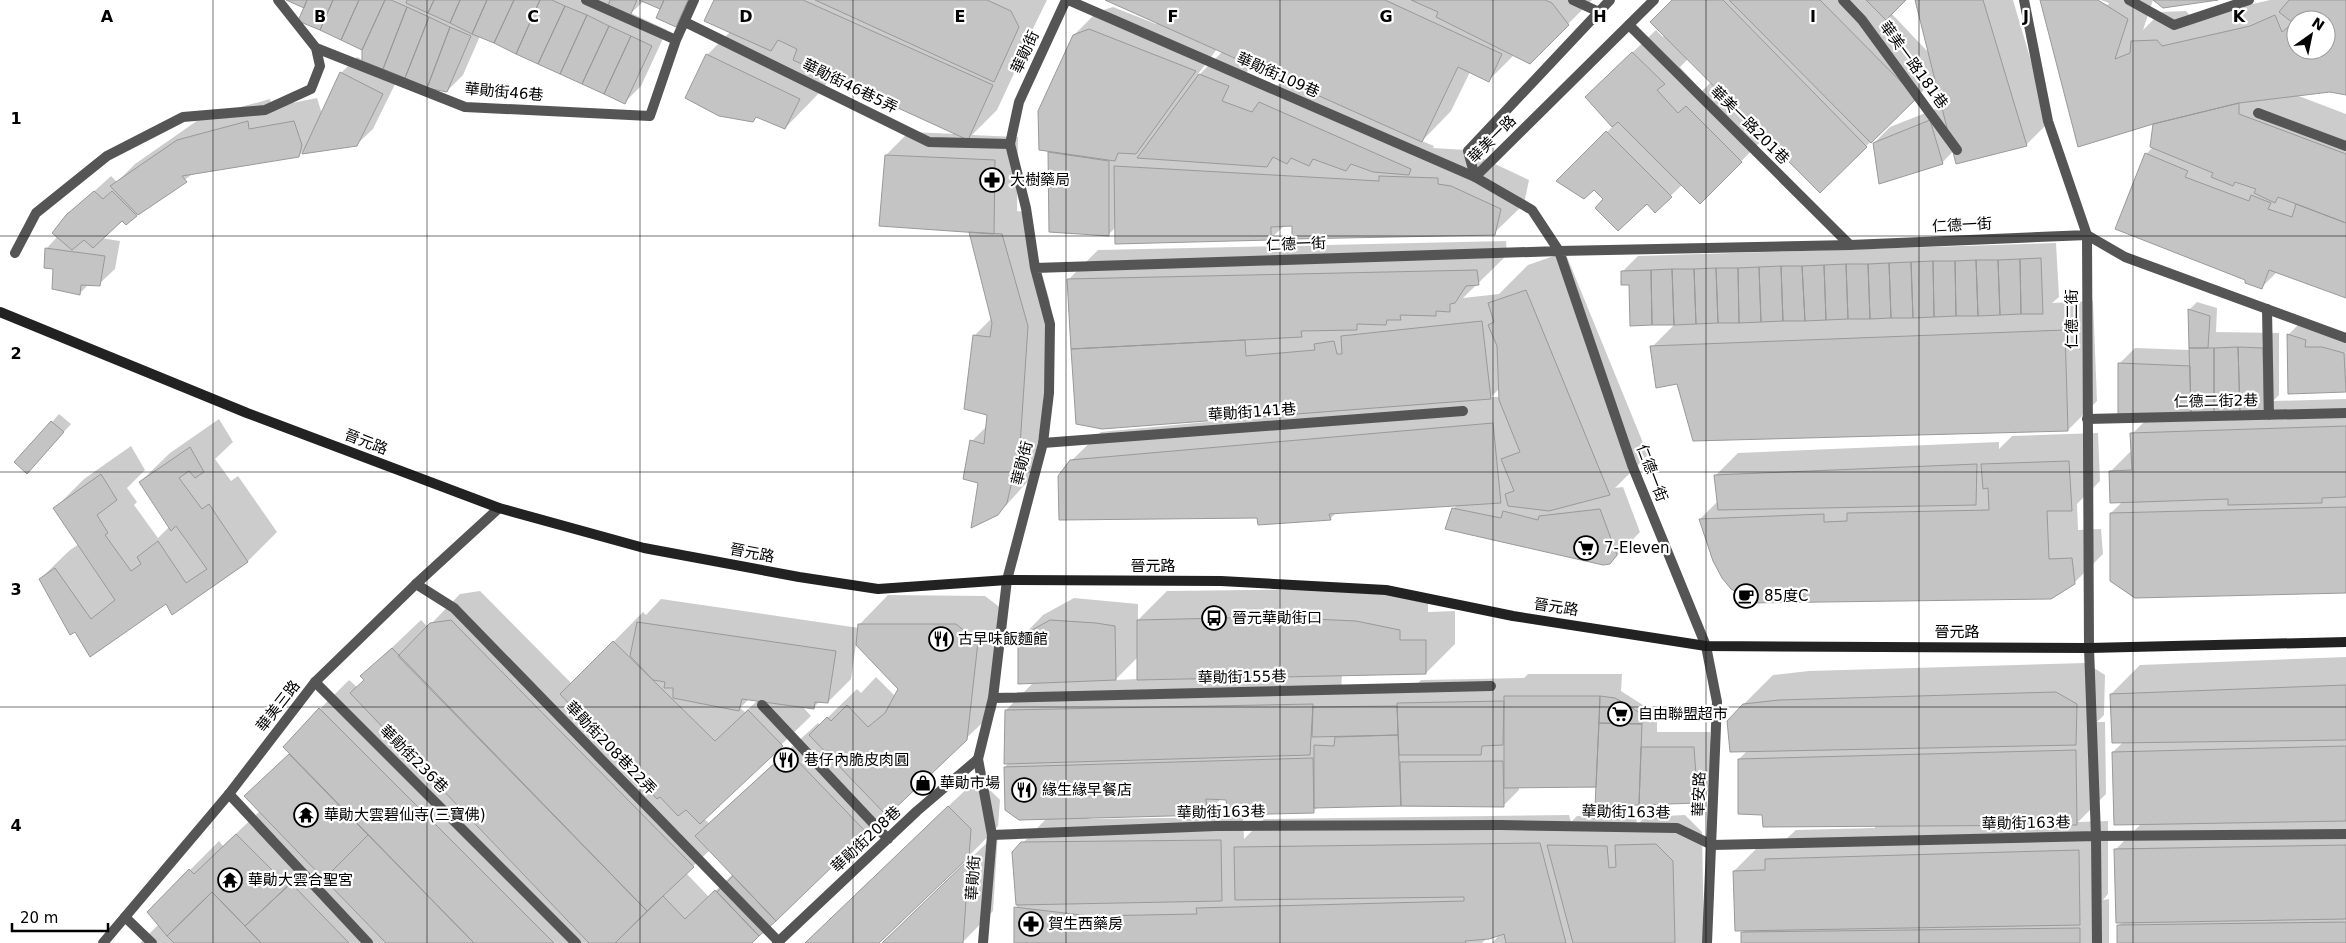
<svg xmlns="http://www.w3.org/2000/svg" width="2346" height="943" font-family="'DejaVu Sans','Noto Sans TC',sans-serif">
<style>
.shadow{fill:#0003;fill-rule:evenodd}
.building{fill:#c4c4c4;stroke:#999;fill-rule:evenodd}
.lines{fill:none;stroke-linecap:round;stroke-linejoin:round}
.lane{stroke:#555;stroke-width:10}
.street{stroke:#555;stroke-width:10}
.secondary{stroke:#222;stroke-width:10}
.grid{fill:none;stroke:#000;stroke-width:1;stroke-opacity:0.55}
.labels{text-anchor:middle;stroke-width:4.5;stroke-linejoin:round;paint-order:stroke}
.street-label{font-size:15px;fill:#000;stroke:#fff}
.poi-label{font-size:15px;fill:#000;stroke:#fff;text-anchor:start}
.grid-label{font-size:16px;text-anchor:middle;font-weight:bold;fill:#000;stroke:#fff;stroke-width:4.5;stroke-linejoin:round;paint-order:stroke}
</style>
<rect width="100%" height="100%" fill="#fff"/>
<!-- shadow -->
<path class="shadow" d="M289,0H695L691,9L676,25L661,8L644,1L631,13L667,30L641,86L625,102L480,36L463,75L447,91L388,70L387,72L398,78L373,129L356,145L306,149L298,156L194,173L126,223L122,219L101,238L120,241L115,269L99,284H89L79,294L54,268L46,249L58,236L67,216L111,176L117,182L135,164L201,118L270,99L272,107L317,98L322,114L341,73L357,57L363,60L364,49L308,2Z
M716,0H1047L1020,55L1022,56L997,110L972,135L1018,137L1017,211L1024,212L1050,302L1042,422L1030,479L998,514L980,482L972,441L988,425L989,414L974,336L992,318L970,231L886,155L909,132L958,134L830,76L823,89L785,128L757,116L707,55L730,32Z
M1108,0H1592L1530,62L1514,55L1489,80L1470,72L1451,111L1422,141L1434,146L1433,148L1467,150V156L1480,157L1529,180L1524,204L1494,233L1293,224L1285,225L1270,239L1116,227L1108,235L1050,231V150L1074,35L1097,12L1113,7L1156,24L1157,22ZM1217,49L1223,51L1199,75L1198,74ZM1251,64L1284,79L1274,89L1244,78Z
M1673,0H1905L1891,13L1929,53L1916,0H2013L2049,122L2026,145L1954,150L1942,163L1874,143L1890,127L1943,106L1936,78L1820,191L1765,137L1700,203L1682,185L1655,211L1647,202L1604,199L1594,188L1558,181L1613,126L1610,74L1656,30L1663,37L1664,35ZM1688,59L1711,82L1702,91L1680,67Z
M2042,0H2095L2108,5L2109,3L2101,0H2153L2143,30L2161,12L2186,11L2192,18L2270,0H2346V94L2330,91L2296,95L2346,114V297L2278,271L2262,287L2246,279L2146,154L2153,147L2155,123ZM2296,20H2326V50H2296Z
M1506,241L1507,255L1463,298L1499,294L1528,265L1565,252L1648,455L1615,488L1623,487L1640,532L1613,560L1603,564L1453,509L1458,504L1337,512L1330,519L1258,517L1071,461L1101,432L1228,420V418L1077,423L1069,279L1098,250ZM1499,389L1500,397H1491Z
M2056,243L2059,297L2052,303L2093,301L2097,401L2068,430L1678,382L1652,347L1675,324L1630,284L1622,272L1638,256Z
M2197,302L2217,308L2216,332L2279,333V395L2273,401L2346,399V592L2111,513L2123,501L2111,471L2132,450V434L2152,414L2119,364L2135,348L2191,350L2190,309Z
M2304,319L2346,334V390L2289,393L2288,335Z
M59,414L71,424L34,465L52,422Z
M219,419L233,442L215,459L231,481L238,476L277,532L248,561L172,613L167,602L75,630L40,579L70,550L79,544L55,508L84,479L131,446L145,470L127,488L137,502L134,505L158,538L169,527L140,482L170,453Z
M2098,433L2100,481L2077,504L2078,530L2101,529L2103,554L2074,583L1749,597L1700,519L1718,501L1715,476L1738,453L1999,442V449L2012,436Z
M1342,589L1386,593L1428,601V612L1455,611V644L1426,673L1342,675L1341,692L1411,691L1421,680L1524,678L1528,674H1622L1621,691L1649,709H1657V732H1710L1713,786L1697,802L1598,784L1519,787V790L1503,806L1318,807L1313,811L1221,799L1206,813L1088,817L1089,819L1243,817L1244,839L1264,819L1569,815L1571,822L1577,816L1636,817L1637,825L1645,817L1685,815L1702,832L1704,943H1492L1501,933L1487,938L1482,943H1016L1017,906L1013,853L1047,818L1005,767L1009,762L1006,710L1034,682L1020,639L1043,615L1074,598L1138,604V620L1167,591ZM1138,657V679L1115,680Z
M480,591L572,684L643,612L646,615L661,599L859,628V625L888,595L985,596L1006,612L996,710L750,943H140L159,924L190,870L219,841L223,846L260,811L245,796L290,753L284,747L320,709L349,680L357,687L365,679L362,676L421,620L428,627L460,594ZM856,644L899,689L895,696L876,677L861,693L857,689L820,725L818,723L709,823L704,819L811,716L802,706L813,708L820,701L828,702L851,679ZM749,699L758,700L745,712L740,708ZM710,850L733,874L709,897L686,873Z
M2346,657V943H2118V926L2122,922L2115,850L2142,823L2113,752L2124,741L2111,694L2140,665Z
M2086,663L2105,675L2104,715L2097,722H2105L2106,794L2078,822L2108,821V894L2103,900L2109,899V943H1743L1742,933L1745,930L1734,871L1763,842L1784,841L1796,830L1875,828V825L1763,813L1739,759L1748,750L1743,705L1773,675L1809,671Z
M978,778L1000,800L998,826L969,856L877,943H805Z
M998,832L993,911L962,943H883Z"/>
<!-- building -->
<path class="building" d="M286,0H307L304,8Z
M307,0H333L320,30L298,21Z
M333,0H359L341,40L320,30Z
M359,0H385L362,50L341,40Z
M385,0H391L407,7L383,69L362,61V50Z
M407,0H434L428,13L406,3Z
M434,0H460L450,23L428,13Z
M460,0H487L472,34L450,23Z
M487,0H514L494,43L472,34Z
M514,0H540L516,54L494,43Z
M540,0H552L565,6L538,64L516,54Z
M610,0H637L630,16L608,6Z
M639,0H664L660,9Z
M664,0H688L676,27L656,18Z
M714,0H803L993,85L968,140L793,60L797,49L778,40L771,51L704,21Z
M815,0H987L1011,11L1019,27L994,82Z
M1105,0H1385L1502,54L1489,82L1458,67L1422,142Z
M1411,0H1545L1552,3L1569,25L1530,64L1436,17L1438,12Z
M1672,0H1723L1867,147L1820,193L1650,22Z
M1729,0H1820L1917,98L1871,143Z
M1866,0H1906L1886,20Z
M1915,0H1983L2027,146L1956,164Z
M2040,0H2098L2128,19L2115,59L2130,53L2131,41L2157,40L2162,46L2250,26L2275,15L2282,32L2293,23L2279,12L2289,0H2346V95L2330,92L2239,103L2153,124L2078,147ZM2296,20H2326V50H2296Z
M2153,0H2218L2163,8Z
M565,6L587,15L560,74L538,64Z
M407,7L429,17L405,78L383,69Z
M587,15L609,26L582,84L560,74Z
M429,17L450,27L427,88L405,78Z
M609,26L631,36L604,94L582,84Z
M450,27L471,36L447,92L427,88Z
M1089,29L1196,71L1136,154L1118,153L1115,161L1039,150L1038,111L1073,35Z
M631,36L652,46L625,104L604,94Z
M1632,52L1665,84L1657,90L1678,113L1686,106L1742,162L1700,204L1618,122L1612,127L1585,97Z
M706,54L800,99L785,129L756,117L753,122L719,116L685,98Z
M340,72L383,94L357,146L302,154Z
M1199,74L1229,86L1222,101L1252,112L1259,102L1411,169L1409,175L1373,172L1351,164L1346,171L1313,159L1309,166L1291,158L1287,164L1273,157L1267,167L1137,158Z
M2239,103V114L2346,154V223L2278,197L2275,203L2254,193L2256,189L2235,182L2233,186L2211,177L2213,173L2150,147L2153,124Z
M1930,120L1943,164L1879,184L1873,143Z
M248,121L249,129L294,121L302,145L299,157L182,176L187,182L138,215L110,186L177,140Z
M1606,131L1672,197L1655,213L1647,204L1618,231L1595,208L1603,199L1594,190L1584,199L1556,181Z
M1048,152L1109,161V236L1049,232Z
M2145,153L2188,171L2185,177L2249,201L2251,195L2271,203L2268,209L2292,217L2296,204L2346,223V298L2269,270L2262,289L2245,283V280L2115,229Z
M885,155L995,160L994,234L879,226Z
M1114,166L1379,181V176L1438,178V184L1451,186L1501,209L1495,235L1292,239V226L1271,227V240L1115,244Z
M94,191L103,199L112,191L137,216L126,225L122,221L93,248L84,240L72,250L52,233L66,215Z
M969,232L1002,234L1028,326L1020,446L1007,503L998,515L971,528L978,483L963,479L970,440L984,444L987,415L964,409L973,335L990,337L992,323Z
M45,248L105,256L100,286L81,285L80,295L52,289L53,269L44,268Z
M2041,258L2043,314H2021L2020,259Z
M2020,259L2021,314L2000,315L1998,260Z
M1976,260H1998L2000,315L1978,316Z
M1976,260L1978,316H1956L1955,261Z
M1933,261H1955L1956,316L1934,317Z
M1933,261L1934,317L1913,318L1911,262Z
M1911,262L1913,318H1891L1889,263Z
M1889,263L1891,318L1870,319L1868,264Z
M1846,264H1868L1870,319H1848Z
M1846,264L1848,319L1826,320L1824,265Z
M1824,265L1826,320L1805,321L1802,266Z
M1781,266H1802L1805,321H1783Z
M1781,266L1783,321L1761,322L1759,267Z
M1759,267L1761,322L1739,323L1738,268Z
M1716,268H1738L1739,323H1718Z
M1716,268L1718,323L1696,324L1694,269Z
M1672,269H1694L1696,324L1674,325Z
M1672,269L1674,325H1652L1651,270Z
M1477,270L1479,285L1466,286L1455,303L1450,304V312L1436,311V316L1400,315L1401,320H1387L1386,325L1357,324V330L1301,331L1302,337L1071,349L1067,279Z
M1651,270L1652,325L1630,326L1629,285H1621V271Z
M1526,290L1610,495L1549,511L1508,506L1505,494L1514,491L1501,459L1520,452L1499,400L1497,346L1488,325L1494,322L1488,303Z
M2188,309L2210,316L2208,348H2189Z
M1482,321L1491,399L1102,429L1076,424L1071,349L1245,340L1246,356L1315,350L1314,344L1334,341L1337,354H1342L1341,336Z
M2065,330L2068,431L1693,441L1677,384L1656,388L1650,346Z
M2287,334L2306,340L2305,347H2322L2344,353L2346,392L2288,394Z
M2238,347L2240,413H2214V348Z
M2238,347L2263,348L2264,412L2240,413Z
M2189,348H2214V413L2191,414Z
M2118,363L2190,366L2191,414L2118,416Z
M51,421L64,432L27,474L14,462Z
M1493,423L1501,503L1329,514L1331,520L1258,525L1257,518L1059,520L1058,476L1070,460Z
M2346,426V497L2322,498V503L2228,505V499L2110,503L2109,471L2132,470L2130,433Z
M190,447L204,472L195,478L189,471L179,478L202,509L209,504L248,562L172,615L166,604L90,657L75,632L70,635L39,579L55,568L91,619L115,600L53,508L101,474L117,500L97,515L108,533L105,535L131,571L141,564L137,557L158,541L186,583L207,569L176,526L171,531L139,482Z
M2069,461L2072,511H2047L2049,559L2072,558L2075,584L2051,599L1748,603V598L1731,589L1722,578L1713,561L1699,519L1824,514V522L1847,521V513L1989,510L1988,488L1983,489L1981,464Z
M1977,464L1976,505L1718,510L1714,475Z
M2346,507V593L2135,598L2110,581V513Z
M1452,508L1501,518L1503,511L1538,520L1539,516L1600,509L1617,555L1610,564L1603,565L1445,529Z
M1269,617L1356,621L1400,630V640H1426V674L1137,680V620Z
M451,620L694,867L647,911L398,656L430,623Z
M1050,620L1096,623L1115,626L1116,680L1018,684V638Z
M637,622L836,651L828,703L815,702L814,709L742,699L739,711L673,698V688H664L665,682L653,680L630,656Z
M858,624H956L978,642L967,740L887,816L809,735L827,717L831,721L847,705L868,727L885,713L898,689L856,645Z
M613,641L715,741L748,710L783,746L700,824L686,810L678,816L660,797L657,799L560,694Z
M392,648L647,911L615,943H589L350,693L364,680L360,676Z
M2346,685V740L2112,743L2110,694Z
M2056,692L2077,704L2076,745L1730,752L1727,721L1743,704L1779,700Z
M1504,696H1600L1596,787L1504,788Z
M1600,696L1615,698L1630,706L1642,715V724L1599,723Z
M1504,701L1503,745L1482,746L1481,755H1399L1397,703Z
M1313,704L1310,755L1004,764L1005,710Z
M1397,706L1398,735L1312,737L1313,707Z
M319,708L554,943H474L283,747Z
M1599,723L1642,724L1639,805L1595,806Z
M1398,735L1401,806L1314,808V745L1334,746L1335,737Z
M2346,746V821L2114,825L2112,752Z
M1641,747H1694L1698,803L1639,805Z
M2076,750L2077,825L1763,827L1762,815L1738,814V759Z
M788,751L867,833L776,921L695,836Z
M289,754L368,835L324,879L244,796Z
M1313,758L1314,813L1228,815L1226,800L1206,799L1207,815L1019,820L1005,810L1004,767Z
M1503,761L1504,807L1401,806L1400,762Z
M948,806L971,829L969,857L879,943H805Z
M236,834L288,886L245,926L212,892L167,936L147,912L189,869L194,874Z
M368,835L474,943H386L324,879Z
M1221,840L1222,901L1016,905L1012,852L1021,842Z
M1540,843L1566,943H1506L1504,934L1489,939L1465,941L1466,943H1014V907L1090,916L1197,914L1196,908L1464,901V897L1235,900L1234,847Z
M1656,844L1673,861L1675,943H1573L1547,845L1607,846L1609,868L1616,867L1615,845Z
M2346,845V919L2116,923L2114,849Z
M2079,850L2080,925L1735,931L1733,871L1765,870V859Z
M969,859L963,943H882Z
M733,876L776,921L759,936L717,892Z
M291,883L349,943H261L245,926Z
M715,890L759,936L752,943H615L663,896L685,919Z
M212,892L245,926L261,943H174L167,936Z
M2346,922V943H2117V925Z
M2080,928V943H1741V932Z"/>
<g class="lines">
<!-- lane -->
<path class="lane" d="M278,0L316,48L465,107L650,116L676,40L694,0
M586,0L676,40
M1068,0L1475,177
M1573,0L1599,12
M1843,0L1862,20L1957,150
M2129,0L2174,25L2249,0
M685,22L929,142L1010,144
M1629,25L1850,245
M2258,113L2346,146
M15,253L36,213L107,156L183,117L265,110L311,89L320,66L316,48
M2267,309L2269,415
M2087,419L2346,413
M1043,443L1463,411
M416,584L454,608L778,941
M2089,648L2096,836L2097,943
M315,682L576,943
M993,698L1491,686
M762,705L888,839
M229,794L368,943
M992,835L1216,826L1501,825L1677,828L1712,845L2096,836L2346,834
M125,917L152,943
M777,943L917,811L978,759"/>
<!-- street -->
<path class="street" d="M2024,0L2048,121L2087,235L2089,648
M1475,177L1532,210L1559,251L1850,245L2087,235L2125,257L2346,338
M1475,177L1654,0
M1475,177L1468,151L1610,0
M1035,268L1559,251L1632,465L1706,646L1717,702L1707,943
M103,943L229,794L315,682L416,584L499,508
M983,943L992,835L978,759L993,698L1007,580L1043,443L1049,393L1050,324L1035,268L1026,208L1010,144L1019,102L1066,0"/>
<!-- secondary -->
<path class="secondary" d="M0,312L247,413L499,508L644,548L799,577L878,589L1007,580L1221,581L1386,590L1513,616L1706,646L2089,648L2346,642"/>
</g>
<!-- grid -->
<path class="grid" d="M213,0V943M427,0V943M640,0V943M853,0V943M1066,0V943M1280,0V943M1493,0V943M1706,0V943M1919,0V943M2133,0V943M0,236H2346M0,472H2346M0,707H2346"/>
<!-- icons -->
<defs>
<g id="pharmacy-ring" transform="scale(1.25)"><circle r="9.5" fill="#fff" stroke="#000" stroke-width="1.5"/><path d="M-2-6h4v4h4v4h-4v4h-4v-4h-4v-4h4Z" fill="#000"/></g>
<g id="supermarket-ring" transform="scale(1.25)"><circle r="9.5" fill="#fff" stroke="#000" stroke-width="1.5"/><path d="M-6-5.5h2.5l.6 2H6L4.5 2H-2.5L-4.4-4H-6ZM-1.5 3.2a1.3 1.3 0 1 0 .1 0ZM3 3.2a1.3 1.3 0 1 0 .1 0Z" fill="#000"/></g>
<g id="cafe-ring" transform="scale(1.25)"><circle r="9.5" fill="#fff" stroke="#000" stroke-width="1.5"/><path d="M-5.5-4.5H6V0H3Q3 3.5 0 3.5H-2.5Q-5.5 3.5-5.5 0ZM3-3.2v2h1.7v-2ZM-6 4.5H4V6H-6Z" fill="#000"/></g>
<g id="bus-ring" transform="scale(1.25)"><circle r="9.5" fill="#fff" stroke="#000" stroke-width="1.5"/><path d="M-5-6H5V4H4V6H2V4H-2V6H-4V4H-5ZM-3.5-4V0h7V-4ZM-3.5 1.2v1.5H-2V1.2ZM2 1.2v1.5H3.5V1.2Z" fill="#000"/></g>
<g id="restaurant-ring" transform="scale(1.25)"><circle r="9.5" fill="#fff" stroke="#000" stroke-width="1.5"/><path d="M-5-6h1v4h1v-4h1v4h1v-4h1v5L-1.5 .5V6h-2V.5L-5-1ZM5-6V6H3V1.5H1.5Q1.5-4 5-6Z" fill="#000"/></g>
<g id="shop-ring" transform="scale(1.25)"><circle r="9.5" fill="#fff" stroke="#000" stroke-width="1.5"/><path d="M-5-2.5h2.3a2.7 3.5 0 0 1 5.4 0H5L5.5 6h-11ZM-1.5-2.5h3a1.5 2.3 0 0 0-3 0Z" fill="#000"/></g>
<g id="temple-ring" transform="scale(1.25)"><circle r="9.5" fill="#fff" stroke="#000" stroke-width="1.5"/><path d="M0-6L5-2H3V0L6.5 2.5H4V6H1.5V3h-3V6H-4V2.5H-6.5L-3 0V-2H-5Z" fill="#000"/></g>
</defs>
<g fill-rule="evenodd">
<use href="#pharmacy-ring" x="992" y="180"/>
<use href="#supermarket-ring" x="1586" y="548"/>
<use href="#cafe-ring" x="1746" y="596"/>
<use href="#bus-ring" x="1214" y="618"/>
<use href="#restaurant-ring" x="941" y="639"/>
<use href="#supermarket-ring" x="1620" y="714"/>
<use href="#restaurant-ring" x="786" y="760"/>
<use href="#shop-ring" x="923" y="783"/>
<use href="#restaurant-ring" x="1024" y="790"/>
<use href="#temple-ring" x="306" y="815"/>
<use href="#temple-ring" x="230" y="880"/>
<use href="#pharmacy-ring" x="1031" y="924"/>
</g>
<g class="labels">
<!-- street labels -->
<g class="street-label">
<text transform="translate(1025 52) rotate(-65)" y="5">華勛街</text>
<text transform="translate(1914 65) rotate(54)" y="5">華美一路181巷</text>
<text transform="translate(1278 75) rotate(24)" y="5">華勛街109巷</text>
<text transform="translate(850 86) rotate(26)" y="5">華勛街46巷5弄</text>
<text transform="translate(504 92) rotate(5)" y="5">華勛街46巷</text>
<text transform="translate(1750 125) rotate(45)" y="5">華美一路201巷</text>
<text transform="translate(1492 139) rotate(-45)" y="5">華美一路</text>
<text transform="translate(1962 225) rotate(-3)" y="5">仁德一街</text>
<text transform="translate(1296 244) rotate(-2)" y="5">仁德一街</text>
<text transform="translate(2072 319) rotate(-90)" y="5">仁德二街</text>
<text transform="translate(2216 401) rotate(-1)" y="5">仁德二街2巷</text>
<text transform="translate(1252 412) rotate(-4)" y="5">華勛街141巷</text>
<text transform="translate(366 442) rotate(21)" y="5">晉元路</text>
<text transform="translate(1022 463) rotate(-76)" y="5">華勛街</text>
<text transform="translate(1652 473) rotate(69)" y="5">仁德一街</text>
<text transform="translate(752 553) rotate(11)" y="5">晉元路</text>
<text x="1153" y="571">晉元路</text>
<text transform="translate(1556 607) rotate(9)" y="5">晉元路</text>
<text x="1957" y="637">晉元路</text>
<text transform="translate(1242 677) rotate(-1)" y="5">華勛街155巷</text>
<text transform="translate(278 706) rotate(-52)" y="5">華美三路</text>
<text transform="translate(611 748) rotate(46)" y="5">華勛街208巷22弄</text>
<text transform="translate(414 759) rotate(45)" y="5">華勛街236巷</text>
<text transform="translate(1699 794) rotate(-88)" y="5">華安路</text>
<text transform="translate(1221 812) rotate(-1)" y="5">華勛街163巷</text>
<text transform="translate(1626 812) rotate(1)" y="5">華勛街163巷</text>
<text transform="translate(2026 823) rotate(-1)" y="5">華勛街163巷</text>
<text transform="translate(866 839) rotate(-43)" y="5">華勛街208巷</text>
<text transform="translate(973 878) rotate(-86)" y="5">華勛街</text>
</g>
<!-- poi labels -->
<g class="poi-label">
<text x="1010" y="185">大樹藥局</text>
<text x="1604" y="553">7-Eleven</text>
<text x="1764" y="601">85度C</text>
<text x="1232" y="623">晉元華勛街口</text>
<text x="958" y="644">古早味飯麵館</text>
<text x="1638" y="719">自由聯盟超市</text>
<text x="804" y="765">巷仔內脆皮肉圓</text>
<text x="940" y="788">華勛市場</text>
<text x="1042" y="795">緣生緣早餐店</text>
<text x="324" y="820">華勛大雲碧仙寺(三寶佛)</text>
<text x="248" y="885">華勛大雲合聖宮</text>
<text x="1048" y="929">賀生西藥房</text>
</g>
</g>
<g class="grid-label">
<text x="107" y="22">A</text>
<text x="320" y="22">B</text>
<text x="533" y="22">C</text>
<text x="746" y="22">D</text>
<text x="960" y="22">E</text>
<text x="1173" y="22">F</text>
<text x="1386" y="22">G</text>
<text x="1600" y="22">H</text>
<text x="1813" y="22">I</text>
<text x="2026" y="22">J</text>
<text x="2239" y="22">K</text>
<text x="16" y="124">1</text>
<text x="16" y="359">2</text>
<text x="16" y="595">3</text>
<text x="16" y="831">4</text>
</g>
<!-- north arrow -->
<g transform="translate(2311 35) rotate(33)"><circle r="24" fill="#ffffff" stroke="#999999"/>
<path d="M0-4L9 19L0 12L-9 19Z" fill="#000000"/>
<text y="-8" font-size="14" font-weight="bold" text-anchor="middle" fill="#000000">N</text>
</g>
<!-- scale -->
<path d="M12 923v8h96v-8" fill="none" stroke="#000000" stroke-width="2.5"/>
<text x="20" y="923" font-size="15" fill="#000000" stroke="#ffffff" stroke-width="4" paint-order="stroke">20 m</text>
</svg>
